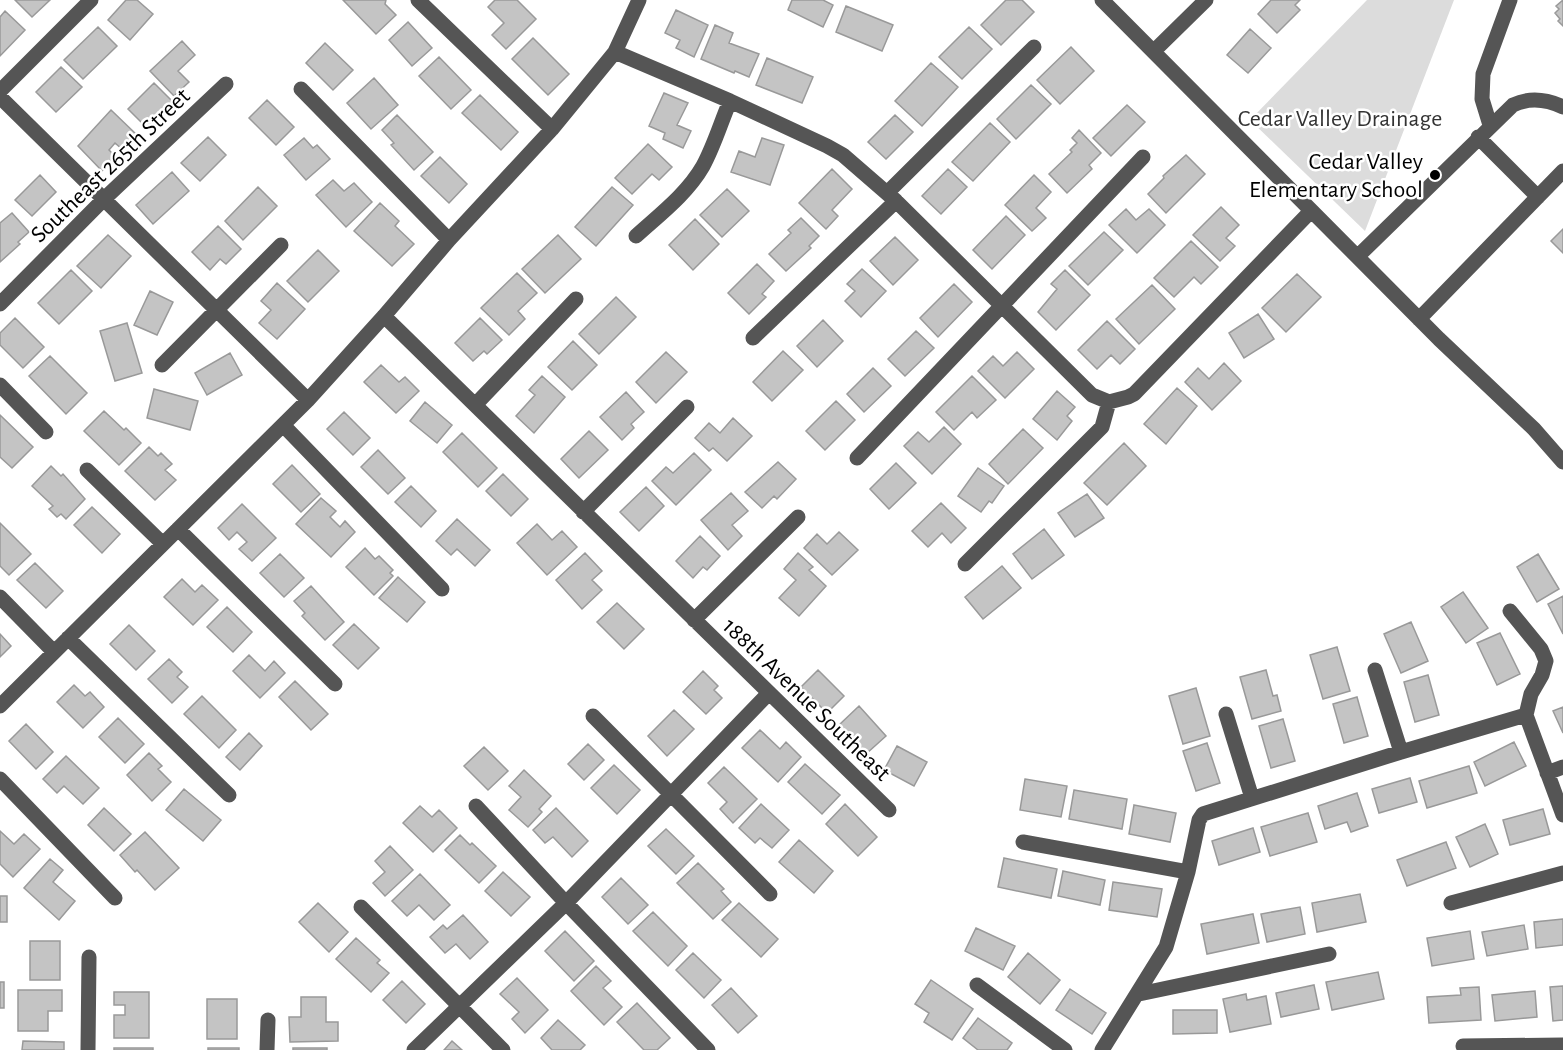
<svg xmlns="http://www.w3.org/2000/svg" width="1563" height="1050" font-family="'Alegreya Sans',sans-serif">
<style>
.green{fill:#dcdcdc}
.building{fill:#c4c4c4;stroke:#999;stroke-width:1.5}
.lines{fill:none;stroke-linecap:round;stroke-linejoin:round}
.minor{stroke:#555;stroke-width:15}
.poi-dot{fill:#000;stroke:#fff;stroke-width:2}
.labels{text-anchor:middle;stroke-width:5;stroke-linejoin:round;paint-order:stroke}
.park-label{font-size:24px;fill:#333;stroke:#fff}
.poi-label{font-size:24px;fill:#000;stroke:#fff;text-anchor:end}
.street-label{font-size:24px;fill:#000;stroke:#fff}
</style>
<rect width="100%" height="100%" fill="#fff"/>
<!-- green -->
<path class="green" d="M1367,0H1454L1365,231L1250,120Z"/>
<!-- building -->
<path class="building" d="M15,0H50L32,17Z
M126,0H137L153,14L130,40L108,20Z
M343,0H386L385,4L396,15L376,34Z
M495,0H517L536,19L506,49L492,35L504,23L488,7Z
M792,0H823L833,5L823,27L788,10Z
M1006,0H1022L1034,12L1001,45L981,25Z
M1271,0H1300L1295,5L1300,10L1277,33L1258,14Z
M1563,0V26L1558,21L1560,19L1555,13L1559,9L1556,6Z
M846,6L893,25L882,51L836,32Z
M676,10L708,25L694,57L676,48L680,40L665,33Z
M5,11L25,30L0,56V17Z
M408,22L432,48L412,66L389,40Z
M715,25L733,33L729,43L759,54L749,77L735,71L734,73L701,59Z
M98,27L117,46L83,79L64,60Z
M969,27L992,49L962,79L939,57Z
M1250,29L1271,48L1248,73L1227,55Z
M533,38L569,74L548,95L512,59Z
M182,41L195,55L178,71L189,82L174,96L150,71Z
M325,43L353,70L333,90L306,63Z
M1071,47L1094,71L1060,104L1037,80Z
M439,57L471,90L451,109L419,76Z
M767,58L813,77L802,103L756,85Z
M931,63L958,87L922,126L895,101Z
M61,67L82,87L56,112L36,92Z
M374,78L398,105L371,129L347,103Z
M154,83L172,101L146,127L128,109Z
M1031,85L1051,104L1016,139L997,119Z
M664,93L688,103L677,125L691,131L683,148L663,139L665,133L649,126Z
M480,95L518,132L501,150L462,113Z
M267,100L294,127L276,145L249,118Z
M1127,105L1145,122L1111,156L1093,138Z
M111,110L137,135L123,150L115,143L109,150L116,157L102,171L78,146Z
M397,115L433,152L414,170L391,145L394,143L382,130Z
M895,115L913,132L886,159L868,142Z
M990,123L1010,142L973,181L952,162Z
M1079,130L1101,153L1089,165L1092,169L1067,193L1049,174L1072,152L1070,150L1077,143L1072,138Z
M208,137L226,155L200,181L181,163Z
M304,138L313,148L317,145L330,159L306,180L284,155Z
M762,138L784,145L770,185L731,172L739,151L755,157Z
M648,144L672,167L659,180L652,174L632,194L615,178Z
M1186,155L1205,174L1166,213L1148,194L1164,178L1163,176Z
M440,157L467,184L449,203L421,176Z
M832,169L852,189L832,210L838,216L826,229L799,203Z
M948,169L967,187L941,214L922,196Z
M172,172L189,191L153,224L136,205Z
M40,175L56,192L32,216L15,200Z
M1034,175L1051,192L1036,208L1046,218L1032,231L1005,205Z
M333,180L344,191L354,183L372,202L346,227L316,195Z
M258,187L277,206L243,240L225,221Z
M612,187L633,205L596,246L575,227Z
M727,189L749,211L722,237L700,215Z
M380,203L399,221L395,226L414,244L392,266L354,231Z
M1221,207L1239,225L1226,238L1235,246L1220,261L1193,235Z
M1126,209L1136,220L1149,209L1165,225L1137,253L1109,225Z
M12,213L29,232L18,242L20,244L0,262V223Z
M1006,216L1025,235L992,269L973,250Z
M801,218L819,236L809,246L811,248L786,271L769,254L791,233L788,230Z
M695,219L719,244L693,270L669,245Z
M218,226L241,249L226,264L220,259L210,270L192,252Z
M1563,229V253L1551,241Z
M1104,232L1123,250L1088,285L1069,266Z
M108,235L131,256L101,288L77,266Z
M558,235L581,259L545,293L522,269Z
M895,237L918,260L893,285L870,261Z
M1191,241L1218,267L1201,284L1194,277L1174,297L1154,278Z
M318,250L339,271L308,302L287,281Z
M757,264L774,281L762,294L766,297L749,314L728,293Z
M862,269L886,291L861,317L845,301L855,291L847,284Z
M71,270L92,291L59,324L38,303Z
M1065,270L1090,295L1056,330L1038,312L1057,289L1051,284Z
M517,273L537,293L518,311L525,319L509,335L481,308Z
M1297,274L1321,297L1286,332L1262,308Z
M277,283L305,309L277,339L259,323L271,310L261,301Z
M954,284L972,302L938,337L920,318Z
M1152,285L1175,309L1139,344L1116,319Z
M150,291L173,302L157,335L134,325Z
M616,297L636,317L599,354L579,334Z
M1258,314L1274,339L1244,358L1229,333Z
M15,318L44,347L23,368L0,345V333Z
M480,318L502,340L487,354L484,351L473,361L455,343Z
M823,320L843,341L817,367L797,346Z
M1107,321L1135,349L1120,364L1111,355L1097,369L1078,350Z
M127,323L142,373L115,381L100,331Z
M916,331L934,348L905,376L888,359Z
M573,341L597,365L572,390L548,367Z
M783,351L803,370L772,401L753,382Z
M666,352L687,372L656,403L636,382Z
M1017,352L1034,369L1005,398L978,371L993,356L1003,366Z
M230,353L242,375L207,395L195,373Z
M50,356L87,393L66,414L29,376Z
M1224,363L1241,381L1212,410L1185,382L1198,368L1209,379Z
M381,365L399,382L405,377L419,391L396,413L364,382Z
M873,368L891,386L864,412L847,394Z
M542,376L565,397L534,433L516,416L535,395L529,390Z
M972,376L996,400L977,418L972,412L954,430L936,412Z
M1177,388L1197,406L1166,444L1144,424Z
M154,389L198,401L190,430L147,418Z
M1057,391L1075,407L1067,416L1072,421L1057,440L1033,419Z
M626,392L644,412L631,424L634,428L622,440L600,417Z
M836,401L855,420L825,450L806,431Z
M425,402L452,425L437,443L410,421Z
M104,411L124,430L126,428L141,443L119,465L84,431Z
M344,412L370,438L353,455L327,429Z
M0,415L33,447L12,468L0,457Z
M733,418L752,436L727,461L713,448L709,451L695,438L709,423L720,433Z
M944,427L961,444L932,474L904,446L918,432L929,442Z
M1023,429L1043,448L1008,484L989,464Z
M589,431L608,450L579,478L561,459Z
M462,433L497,468L478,487L443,452Z
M1124,443L1146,466L1107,505L1084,483Z
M149,447L158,456L161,453L172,464L165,470L176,480L155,500L125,471Z
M378,450L405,478L388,494L361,467Z
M694,453L711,470L676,505L652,481L666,467L673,473Z
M778,462L796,479L777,499L774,496L762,508L745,492Z
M896,463L916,483L889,509L870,489Z
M292,465L320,494L301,512L273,484Z
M51,466L61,476L63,474L85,499L66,519L61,514L57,517L49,509L53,506L32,486Z
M978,468L1004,486L992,503L989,501L981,512L958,496Z
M503,474L528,499L511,516L486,491Z
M411,486L436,511L421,527L395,502Z
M646,487L664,506L639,531L620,512Z
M731,493L748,511L732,525L742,536L728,550L701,520Z
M1087,494L1104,518L1075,537L1058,513Z
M321,498L336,511L330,517L340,527L345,521L355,532L331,557L296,524Z
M941,503L966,528L951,543L942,533L928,547L912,531Z
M242,504L276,538L252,561L239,549L247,542L237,532L229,540L218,528Z
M92,507L120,534L102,553L74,525Z
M457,519L490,550L475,566L457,549L451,555L436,541Z
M0,523L31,554L9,575L0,566Z
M537,524L552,540L562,531L577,547L547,575L517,543Z
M1044,529L1064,555L1032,579L1013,554Z
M839,532L858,550L832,575L804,548L817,534L827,544Z
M700,536L720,556L707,570L703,567L693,578L676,561Z
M365,548L375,559L379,556L393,570L390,573L393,576L374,595L346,567Z
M585,553L602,571L592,580L602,590L582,609L556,580Z
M798,553L813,567L809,570L826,586L799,616L779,598L796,580L784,569Z
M280,554L304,578L284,597L260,573Z
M1538,554L1559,589L1537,602L1517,567Z
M35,563L63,591L46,608L17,580Z
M1002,566L1021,588L983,619L965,597Z
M398,577L425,602L407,622L379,598Z
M182,579L195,592L202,585L218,600L193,625L164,597Z
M311,586L344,622L325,640L302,616L305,613L294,601Z
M1463,592L1488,628L1466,643L1441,607Z
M1563,596V634L1548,604Z
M617,603L644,629L624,649L597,622Z
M227,607L252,632L233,652L207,627Z
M1411,622L1428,661L1401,673L1384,634Z
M354,624L379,648L358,669L333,645Z
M129,625L155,651L136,670L110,644Z
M1500,633L1520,674L1497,685L1477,643Z
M0,634L11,646L0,657Z
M1337,647L1350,691L1323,699L1310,655Z
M249,655L265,671L274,661L285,673L260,698L233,671Z
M169,659L182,672L177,677L188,687L172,703L148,679Z
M818,670L844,696L827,713L801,687Z
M1266,670L1273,696L1277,695L1281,711L1252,719L1240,677Z
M703,671L718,686L714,690L722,698L706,714L683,692Z
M1428,675L1439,715L1415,722L1404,682Z
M295,681L328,714L311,730L279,697Z
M74,685L85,696L90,692L104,707L83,728L57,702Z
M1196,688L1210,736L1183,744L1169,696Z
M202,696L236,730L219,748L184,714Z
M1357,697L1368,736L1344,743L1333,704Z
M859,706L886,736L866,754L839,725Z
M1563,707V733L1553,711Z
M674,710L694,729L667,756L648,736Z
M118,718L144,744L125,763L99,737Z
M1283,719L1295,761L1271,768L1259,726Z
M26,724L53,752L36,769L9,741Z
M760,730L780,749L786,742L801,757L778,782L742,748Z
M249,733L262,746L240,770L226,757Z
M1514,742L1526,766L1485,786L1474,762Z
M1207,743L1220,783L1196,791L1183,751Z
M588,744L604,760L584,780L568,764Z
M897,746L927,762L914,786L884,770Z
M484,747L508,771L488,790L464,766Z
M149,753L162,766L158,769L171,782L152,801L127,775Z
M66,756L99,788L83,804L64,786L57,793L43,779Z
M805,764L840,795L822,814L788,782Z
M614,765L640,790L617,814L591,788Z
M1469,766L1477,793L1427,808L1419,781Z
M724,767L757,799L733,823L720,809L727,802L708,783Z
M524,770L551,796L539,809L542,812L528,827L509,810L521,797L509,786Z
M1410,778L1417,802L1379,813L1372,789Z
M1025,779L1067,786L1061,817L1020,810Z
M184,789L221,820L203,841L166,810Z
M1074,790L1127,799L1122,829L1069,819Z
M1357,793L1368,826L1351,832L1347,822L1325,829L1318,806Z
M761,804L789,830L772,848L760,838L755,843L739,828Z
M845,804L877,837L858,856L826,824Z
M1134,805L1176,813L1170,842L1129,834Z
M420,806L432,817L439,810L457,828L433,852L403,823Z
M104,808L131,834L114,851L88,825Z
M556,808L588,841L572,857L553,837L545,843L533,830Z
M1543,809L1550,834L1510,845L1503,820Z
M1308,813L1317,842L1270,856L1261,827Z
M1485,824L1498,854L1470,867L1456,837Z
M1253,828L1260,852L1219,865L1212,841Z
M666,829L694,856L676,874L648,846Z
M0,831L14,844L24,834L40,849L13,877L0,864Z
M145,832L179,868L155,890L137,870L135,872L120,855Z
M460,835L470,845L472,843L496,866L479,883L445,850Z
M799,840L833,871L814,893L779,862Z
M1446,842L1456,868L1407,886L1397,860Z
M390,846L413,870L385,896L373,883L385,872L375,861Z
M1004,858L1057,869L1051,898L998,887Z
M50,859L63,870L53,882L75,901L59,920L24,888Z
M698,863L724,889L721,891L731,902L713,919L677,883Z
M1063,871L1105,880L1100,905L1058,896Z
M503,872L530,897L511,916L485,891Z
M420,874L450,905L434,920L419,905L407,916L392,901Z
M621,878L648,905L628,924L602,897Z
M1113,882L1162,889L1157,917L1109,910Z
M1360,894L1366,922L1317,932L1312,903Z
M0,896H7V922H0Z
M318,903L348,932L329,952L299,922Z
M739,903L778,939L761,957L722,920Z
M1300,907L1305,934L1267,942L1261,914Z
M653,912L687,946L668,966L633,931Z
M1253,914L1259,943L1207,954L1201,924Z
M463,915L488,942L470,959L456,944L445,953L430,937L443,925L447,929Z
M1563,919V945L1536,948L1534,922Z
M1524,925L1528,949L1487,956L1482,932Z
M976,928L1015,946L1003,970L965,951Z
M565,931L594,961L574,981L545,951Z
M1470,931L1474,959L1432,966L1427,938Z
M356,938L380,960L377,963L389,973L371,992L336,959Z
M30,941H60V980H30Z
M693,953L721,980L704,998L676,970Z
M1028,953L1060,980L1040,1004L1008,977Z
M596,966L611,981L603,988L622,1007L604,1025L571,991Z
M1378,972L1384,999L1332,1010L1326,982Z
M517,978L548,1010L525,1033L512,1019L519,1012L500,994Z
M931,980L973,1009L952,1040L924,1022L929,1013L915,1004Z
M402,981L425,1004L406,1023L383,1000Z
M0,982H4V1008H0Z
M1314,985L1319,1009L1281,1017L1276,993Z
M1563,986V1020L1553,1021L1550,987Z
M1479,987L1481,1020L1429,1023L1427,997L1461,995L1460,988Z
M731,988L757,1016L738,1033L712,1005Z
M1070,989L1106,1013L1092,1034L1056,1010Z
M18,990H62V1011H48V1031H18Z
M1535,991L1537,1017L1495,1021L1492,995Z
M114,992H149V1038H114V1015H125V1005H114Z
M1246,994L1247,1000L1266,996L1271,1024L1230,1032L1223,999Z
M301,997H326V1022H338V1041L290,1042L289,1017H301Z
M207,999H237V1039H207Z
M637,1003L670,1038L657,1050H644L617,1022Z
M1173,1010H1217V1033L1173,1034Z
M978,1018L1012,1043L1007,1050H978L963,1038Z
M558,1020L585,1045L580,1050H552L541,1038Z
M23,1041L64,1042V1050H22Z
M452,1041L462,1050H444Z
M114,1048H153V1050H114Z
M208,1048H239V1050H208Z
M293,1048H327V1050H293Z"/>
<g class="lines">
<!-- minor -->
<path class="minor" d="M418,0L552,129
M1102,0L1439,339L1534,429L1563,462
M1154,51L1206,0
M615,52L730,101L827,146L843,155L896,201L1092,395L1109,402
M301,89L449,240
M0,91L91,0
M0,97L308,400
M1490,125L1482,99L1483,74L1510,0
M1478,137L1538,197
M887,193L1034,47
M636,236C659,215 687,194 703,166C714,146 721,122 730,101
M1358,256L1513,105C1530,97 1546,99 1563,107
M0,304L104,199L226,84
M384,316L889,810
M1419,319L1563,171
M753,338L896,201
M162,365L281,245
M0,385L46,432
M475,405L576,299
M283,425L442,589
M857,458L1143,157
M87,470L163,544
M583,512L687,407
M178,529L335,684
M965,564L1102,427L1109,402L1128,397L1134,394L1311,211
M0,597L54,652
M1510,611L1541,649L1546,661L1542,675L1531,694L1526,715
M694,620L798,517
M68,638L229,795
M1375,670L1401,752
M0,706L308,400L384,316L449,240L552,129L615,52L639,0
M1226,714L1252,798
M1526,715L1563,815
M593,716L770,894
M1547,773L1563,767
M0,779L115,898
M476,806L566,903L708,1050
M1023,842L1188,872
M1451,903L1563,873
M361,907L503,1050
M977,985L1065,1050
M1139,994L1329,954
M1463,1046L1563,1045
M88,1050L89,957
M267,1050L268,1020
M414,1050L566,903L768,694
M1102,1050L1166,947L1188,872L1199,820L1203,814L1401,752L1526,715"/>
</g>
<!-- markers -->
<circle class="poi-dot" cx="1435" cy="175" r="6"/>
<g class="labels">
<!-- park labels -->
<g class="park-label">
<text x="1340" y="126">Cedar Valley Drainage</text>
</g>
<!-- poi labels -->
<g class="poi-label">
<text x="1423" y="169">Cedar Valley<tspan x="1423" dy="28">Elementary School</tspan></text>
</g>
<!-- street labels -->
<g class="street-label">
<text transform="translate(110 165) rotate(-44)" y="8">Southeast 265th Street</text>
<text transform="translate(807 699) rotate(44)" y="8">188th Avenue Southeast</text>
</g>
</g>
</svg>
